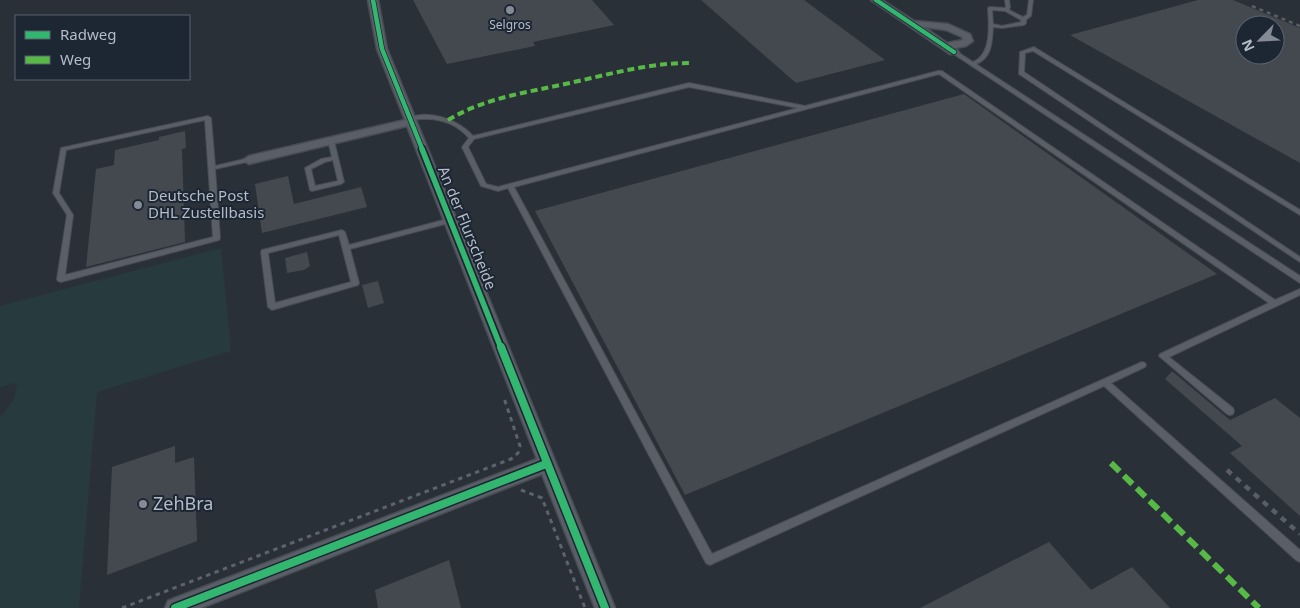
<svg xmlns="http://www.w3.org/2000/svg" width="1300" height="608" font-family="'Noto Sans',sans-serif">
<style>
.green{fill:#273a3e}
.building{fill:#444950;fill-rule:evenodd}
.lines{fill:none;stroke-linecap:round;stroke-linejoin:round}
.lane-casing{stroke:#484c53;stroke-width:2}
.street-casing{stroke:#484c53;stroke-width:3}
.path{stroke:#5d636a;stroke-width:3;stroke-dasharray:4.5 4.5;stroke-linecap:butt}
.lane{fill:#5a5e66;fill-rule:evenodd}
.street{fill:#5a5e66;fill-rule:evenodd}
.rail-far1{stroke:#595d64;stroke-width:2.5;stroke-dasharray:4 4;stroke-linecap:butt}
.rail{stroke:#595d64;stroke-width:4.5;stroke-dasharray:6 6;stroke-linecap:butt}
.quiet-far1{stroke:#58b947;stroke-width:4;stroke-dasharray:7 4;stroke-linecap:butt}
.quiet{stroke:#58b947;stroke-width:6;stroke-dasharray:12 6;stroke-linecap:butt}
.cycleway-far2-casing{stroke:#1d2633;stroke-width:6}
.cycleway-far1-casing{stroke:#1d2633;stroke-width:9}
.cycleway-casing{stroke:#1d2633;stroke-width:11}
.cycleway-far2{stroke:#33b770;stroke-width:4.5}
.cycleway-far1{stroke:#33b770;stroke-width:5.5}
.cycleway{stroke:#33b770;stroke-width:8}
.poi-dot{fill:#848b96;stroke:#1d2633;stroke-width:2}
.labels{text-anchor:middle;stroke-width:4;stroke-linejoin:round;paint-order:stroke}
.far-poi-label{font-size:12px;fill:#b4bcc9;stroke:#1d2633}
.poi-label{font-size:15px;fill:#b4bcc9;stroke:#1d2633;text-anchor:start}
.street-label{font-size:15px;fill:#b4bcc9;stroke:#1d2633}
.near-poi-label{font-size:18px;fill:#b4bcc9;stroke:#1d2633;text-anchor:start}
</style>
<rect width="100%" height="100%" fill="#2a3038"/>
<!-- green -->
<path class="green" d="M221,248L231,351L97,392L79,608H0V418L14,399L17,386L15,383L0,387V306Z"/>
<!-- building -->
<path class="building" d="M413,0H592L614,25L533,42L535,46L447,64Z
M701,0H804L885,60L796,83Z
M1198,0H1233L1300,28V163L1070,35ZM1245,25H1275V55H1245Z
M964,94L1217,274L685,495L535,211Z
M185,131L186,148L182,149L185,242L86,267L96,169L114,165L115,150L159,140V137Z
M288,176L294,204L361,187L367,207L262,233L255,184Z
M307,252L310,266L304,270L287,273L285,258Z
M378,281L384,303L368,308L362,285Z
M1172,371L1230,420L1275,398L1300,418V516L1230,453L1242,446L1165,379Z
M175,446V463L194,457L197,541L107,575L112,467Z
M1049,542L1091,590L1132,567L1170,608H920Z
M449,560L461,608H378L375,590Z"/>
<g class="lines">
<!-- lane casing -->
<g class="lane-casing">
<path id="lane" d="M1005,0H1009L1010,7L1009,10L1023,17L1027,15L1029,0H1033L1031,16L1026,20V23L1024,25L1002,28L993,27C992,42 992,58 976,64L1300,276V283L952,53V51H956L973,62C992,54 989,25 988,8L990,7L1005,8L1006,7ZM992,10L1005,11L1021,20V22L1002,26L993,24Z
M1034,47L1300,210V215L1033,51L1025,53L1024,72L1300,257V262L1019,74L1020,52Z
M938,71H942L1275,300L1300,289V295L1169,357L1233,408L1234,411L1233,414L1230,415L1227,414L1159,356L1160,354L1269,303L939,74L514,187L712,554L1142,362L1145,363L1146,365L1145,367L1111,383L1300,550V562L1296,560L1104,386L714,563L710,565L706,563L508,188L498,191L481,186L462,147L469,138C457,124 441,118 422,119C417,119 412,121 407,119C428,108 459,120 473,136L689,83L805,106ZM689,87L798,108L498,187L486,184L468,147L474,139Z
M208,116L211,118L215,166L249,158L252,160L251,161L215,169L220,238L219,240L61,282L58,281L57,279L67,215L53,193L61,148ZM205,120L213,237L65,275L73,215L59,193L66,150Z
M331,139L334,141L344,182L341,184L312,191L310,190L305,168L321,159L332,157L328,141ZM333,160L338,181L315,186L311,169L325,162Z
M451,218H453L454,220L453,222L350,249L359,283L358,285L272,310L268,307L261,252L262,250L342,230L345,232L349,245ZM339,235L351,282L275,303L268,253Z"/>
</g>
<!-- street casing -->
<g class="street-casing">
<path id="street" d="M368,0H378L387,49L615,608H595L542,474L201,608H165L168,601L175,598L537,459L407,126L249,164L243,160L249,156L405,120L377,49Z
M871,0H882L914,21L948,24L970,34L973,41L966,46L955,48L959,52L958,54H950ZM924,27L946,30L962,37L963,40L947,43Z"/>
</g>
<!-- path -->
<path class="path" d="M521,490L542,498L585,608
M122,608L511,459L518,453L520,446L504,398"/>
<!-- lane -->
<use href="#lane" class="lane"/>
<!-- street -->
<use href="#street" class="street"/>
<!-- rail-far1 -->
<path class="rail-far1" d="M1252,6L1300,26"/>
<!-- rail -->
<path class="rail" d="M1227,470L1300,534"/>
<!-- quiet-far1 -->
<path class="quiet-far1" d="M448,120C485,98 524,93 565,84C607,75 647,63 690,63"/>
<!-- quiet -->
<path class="quiet" d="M1111,463L1259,608"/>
<!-- cycleway-far2 casing -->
<g class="cycleway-far2-casing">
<path id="cycleway-far2" d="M373,0L382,49L423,151
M876,0L954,52"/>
</g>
<!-- cycleway-far1 casing -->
<g class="cycleway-far1-casing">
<path id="cycleway-far1" d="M422,149L501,348"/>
</g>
<!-- cycleway casing -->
<g class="cycleway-casing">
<path id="cycleway" d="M501,347L605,608
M175,608L546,464"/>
</g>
<!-- cycleway-far2 -->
<use href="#cycleway-far2" class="cycleway-far2"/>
<!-- cycleway-far1 -->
<use href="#cycleway-far1" class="cycleway-far1"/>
<!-- cycleway -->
<use href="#cycleway" class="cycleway"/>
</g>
<!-- markers -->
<g class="poi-dot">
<circle cx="510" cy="10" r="5"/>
<circle cx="138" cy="205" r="5"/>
<circle cx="143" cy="504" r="5"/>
</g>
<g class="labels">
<!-- far-poi labels -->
<g class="far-poi-label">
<text x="510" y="29">Selgros</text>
</g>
<!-- poi labels -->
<g class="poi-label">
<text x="148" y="201">Deutsche Post<tspan x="148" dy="17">DHL Zustellbasis</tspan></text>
</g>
<!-- street labels -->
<g class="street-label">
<text transform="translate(467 228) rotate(68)" y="5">An der Flurscheide</text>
</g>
<!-- near-poi labels -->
<g class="near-poi-label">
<text x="153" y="510">ZehBra</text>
</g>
</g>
<!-- legend -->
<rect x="15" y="15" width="175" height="65" fill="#1d2633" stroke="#59626f"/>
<rect x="25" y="31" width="25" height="8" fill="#33b770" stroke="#59626f"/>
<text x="60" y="40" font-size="15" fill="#b4bcc9">Radweg</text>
<rect x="25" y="56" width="25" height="8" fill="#58b947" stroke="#59626f"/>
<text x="60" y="65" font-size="15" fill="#b4bcc9">Weg</text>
<!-- north arrow -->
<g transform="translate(1260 40) rotate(246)"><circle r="24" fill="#1d2633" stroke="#59626f"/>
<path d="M0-4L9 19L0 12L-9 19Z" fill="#848b96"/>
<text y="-8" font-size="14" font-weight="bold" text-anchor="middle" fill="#b4bcc9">N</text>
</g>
</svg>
